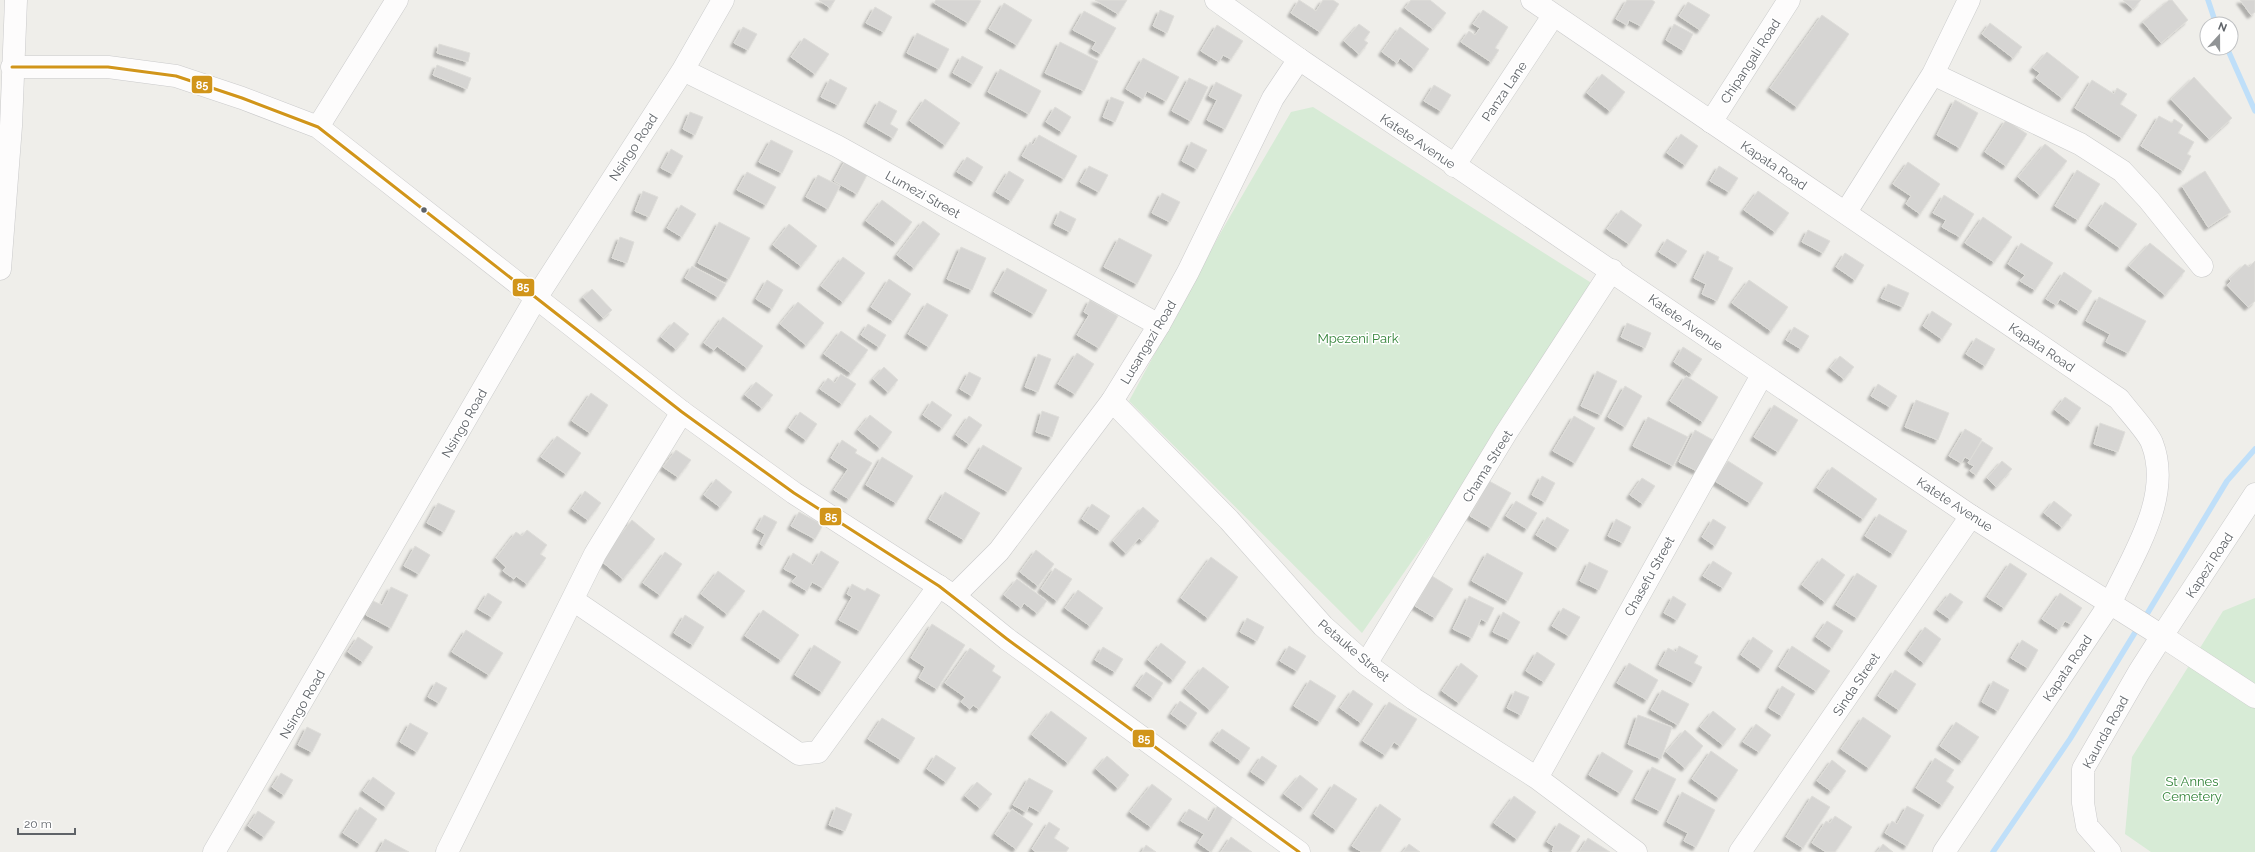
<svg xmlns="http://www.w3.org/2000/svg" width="2255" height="852" font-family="Raleway,sans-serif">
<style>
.green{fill:#d7ebd6}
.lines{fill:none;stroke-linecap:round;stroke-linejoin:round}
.stream{stroke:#bfdff9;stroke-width:5.5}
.building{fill:#d6d5d3;stroke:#deddd9;filter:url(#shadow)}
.street-casing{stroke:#cbcccc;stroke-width:23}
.secondary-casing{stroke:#cacacb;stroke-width:23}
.street{stroke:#fdfcfc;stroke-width:22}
.secondary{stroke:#fdfcfc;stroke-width:22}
.bus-1-casing{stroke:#fff;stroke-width:6}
.bus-1{stroke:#d1951a;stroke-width:3}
.bus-dot{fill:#5f6368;stroke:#fff;stroke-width:1.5}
.labels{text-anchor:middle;stroke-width:3;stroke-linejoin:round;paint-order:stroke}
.street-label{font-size:13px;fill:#5f6368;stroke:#fff}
.park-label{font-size:13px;fill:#328338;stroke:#fff}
.line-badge{stroke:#fff;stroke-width:1.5}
.badge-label{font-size:11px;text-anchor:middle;font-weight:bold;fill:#fff}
</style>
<defs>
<filter id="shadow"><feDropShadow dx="-3.5" dy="3.5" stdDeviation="1" flood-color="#0004"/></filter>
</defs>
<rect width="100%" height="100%" fill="#efeeea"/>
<!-- green -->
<path class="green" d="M1313,107L1601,289L1362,633L1129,401L1221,232L1291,112Z
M2255,598V852H2151L2125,834L2132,757L2223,611Z"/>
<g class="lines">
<!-- stream -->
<path class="stream" d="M2208,0L2216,24
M2227,48L2255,111
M2144,619L2227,481L2255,449
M1993,852L2070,739L2139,626"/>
</g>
<!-- building -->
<path class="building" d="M819,0H835L830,8Z
M936,0H979L981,1L968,23L934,3Z
M1095,0H1127L1118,14Z
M1299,0L1316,11L1323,0H1333L1339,4L1320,32L1291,13Z
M1411,0H1430L1446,13L1433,29L1405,8Z
M1627,0H1652L1655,2L1641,26L1629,20L1627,25L1616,19Z
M2123,0H2141L2133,9Z
M2169,0H2172L2188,20L2161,43L2143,22Z
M2240,0H2255V12L2251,15Z
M1688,2L1710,15L1700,30L1679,16Z
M1004,3L1032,20L1017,45L989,29Z
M875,7L892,17L884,32L866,23Z
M1160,10L1174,16L1167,33L1153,26Z
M1483,10L1508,27L1495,48L1499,50L1491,62L1461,42L1469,31L1475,35L1480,28L1473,24Z
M1084,11L1116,28L1101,54L1092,49L1096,42L1073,30Z
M1822,15L1849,34L1797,107L1770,88Z
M1990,23L2022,47L2013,58L1982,34Z
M1359,24L1370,32L1364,40L1368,43L1359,54L1344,41Z
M1674,24L1693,34L1684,51L1666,40Z
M1217,25L1243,41L1231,59L1223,55L1219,62L1201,51Z
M743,27L757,34L748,50L734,43Z
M1400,27L1429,49L1414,69L1400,58L1397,63L1382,52Z
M917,33L949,49L939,69L907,53Z
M804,38L829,54L815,74L791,57Z
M1060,42L1098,61L1084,91L1045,73Z
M439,44L470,53L468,62L437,53Z
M2047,52L2079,77L2062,98L2036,78L2040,73L2033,68Z
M962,56L983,67L973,84L953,73Z
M1143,58L1179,77L1166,101L1147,91L1143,99L1126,89Z
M437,65L471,78L467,89L433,75Z
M1000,69L1041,91L1029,114L988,92Z
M1602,74L1625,92L1610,111L1587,93Z
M2194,77L2232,118L2209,139L2171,99Z
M1189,78L1208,87L1191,121L1172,111Z
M830,79L847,88L838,105L821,97Z
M2092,80L2114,94L2117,88L2127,94L2120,104L2137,115L2122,138L2075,108Z
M1216,82L1242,95L1225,129L1207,120L1217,100L1209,96Z
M1434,85L1451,95L1441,111L1424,101Z
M1111,97L1124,102L1115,122L1103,117Z
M925,99L960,123L945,145L910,121Z
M1955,100L1978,113L1960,148L1937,135Z
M879,101L897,111L890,124L898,129L893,138L867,123Z
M1055,107L1071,117L1062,132L1046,122Z
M690,112L703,117L695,135L683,129Z
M2159,116L2172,123L2174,119L2183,125L2178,133L2194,142L2187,154L2191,156L2183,171L2141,146Z
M2006,120L2027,134L2006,166L1985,152Z
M1681,134L1698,146L1685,165L1667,153Z
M1039,135L1077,156L1064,179L1022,156L1030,142L1033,145Z
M771,140L793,151L782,173L759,162Z
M1191,142L1207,150L1197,169L1182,161Z
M2045,144L2067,161L2040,195L2018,177Z
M671,149L683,156L673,174L661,168Z
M967,157L983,167L974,182L957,172Z
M846,159L869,171L857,194L834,181Z
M1908,162L1940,184L1920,214L1906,204L1911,196L1893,184Z
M1089,166L1108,175L1099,192L1080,182Z
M1719,166L1738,178L1729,192L1710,181Z
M2077,170L2100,184L2078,220L2055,206Z
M1009,171L1024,180L1011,201L996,192Z
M2205,171L2231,212L2208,227L2182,186Z
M747,172L776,187L766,205L737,190Z
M818,175L840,186L828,209L806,197Z
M643,191L658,197L649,217L635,211Z
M1758,191L1789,213L1775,232L1744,210Z
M1162,193L1180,202L1170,222L1152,213Z
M1944,195L1974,214L1960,237L1942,227L1946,220L1933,213Z
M882,200L912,222L896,243L866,221Z
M2105,202L2137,224L2120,248L2089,226Z
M681,205L696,214L682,237L667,228Z
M1621,210L1642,225L1629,244L1607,229Z
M1060,211L1076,219L1070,232L1054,224Z
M1983,217L2012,237L1994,262L1965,243Z
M923,221L940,234L914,268L897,255Z
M719,222L750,238L729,279L698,263Z
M789,224L817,246L801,266L773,245Z
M1808,230L1830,241L1823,253L1802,242Z
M620,237L634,242L627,263L612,258Z
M1119,238L1152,255L1137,284L1104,267Z
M1667,239L1687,251L1678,264L1659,252Z
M2021,243L2053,263L2035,290L2020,281L2025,275L2008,264Z
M2150,243L2185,271L2165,295L2129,266Z
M961,247L986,258L972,290L947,279Z
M1707,251L1719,257L1718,260L1733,268L1717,301L1702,294L1706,284L1694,278Z
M1845,253L1864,265L1855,280L1836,267Z
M843,257L865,273L843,302L821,286Z
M2255,261V301L2248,307L2227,285L2231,281L2229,279L2245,264L2249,267Z
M692,266L726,284L718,297L685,278Z
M1007,268L1047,290L1034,314L994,292Z
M2064,272L2092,291L2079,311L2060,299L2056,305L2046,299Z
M889,279L911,294L893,321L871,307Z
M767,280L783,290L772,309L756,299Z
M1749,280L1788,307L1771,331L1732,303Z
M1888,284L1909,293L1903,307L1881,298Z
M592,289L612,310L603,318L583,297Z
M2099,297L2146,321L2128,353L2106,342L2110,334L2086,321Z
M1090,300L1118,316L1099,348L1077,335L1089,315L1084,312Z
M798,302L824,323L806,345L780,324Z
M927,303L948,315L929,347L908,334Z
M1932,311L1952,324L1942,339L1923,326Z
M723,317L763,346L747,368L717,346L714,350L704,343Z
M674,322L689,334L676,349L661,337Z
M1627,323L1651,333L1645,348L1621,337Z
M868,324L886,335L879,347L861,335Z
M1794,327L1809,336L1801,349L1786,340Z
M841,331L868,350L851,373L824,354Z
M1976,338L1995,349L1985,366L1966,354Z
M1683,347L1702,359L1692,374L1674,362Z
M1077,353L1094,364L1075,394L1058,384Z
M1038,354L1051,359L1038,392L1025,387Z
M1840,356L1854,367L1844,379L1830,368Z
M884,367L898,380L888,392L873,379Z
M1597,371L1617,381L1601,415L1581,406Z
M969,372L981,378L972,396L960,389Z
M841,374L856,384L842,404L820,389L828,378L835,383Z
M1686,376L1718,397L1703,422L1670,401Z
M756,382L773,395L762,408L745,395Z
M1878,384L1897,396L1890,407L1871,396Z
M1625,386L1642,396L1625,427L1608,417Z
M591,393L608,405L590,433L572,421Z
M2065,397L2081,408L2071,422L2055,410Z
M1916,400L1949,413L1938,440L1905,427Z
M932,401L952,415L942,428L923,415Z
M1774,405L1798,420L1778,452L1754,437Z
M1042,411L1059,417L1052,437L1036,432Z
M800,412L817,424L806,440L789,428Z
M870,415L892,432L880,448L858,430Z
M969,416L982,425L969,444L956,435Z
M1574,416L1595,428L1575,463L1553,451Z
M1648,417L1688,437L1673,466L1633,446Z
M2100,423L2125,432L2118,452L2094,444Z
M1965,429L1982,439L1970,460L1965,457L1961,463L1949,456Z
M1695,430L1713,440L1697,471L1679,462Z
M557,436L581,453L566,474L541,457Z
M842,440L857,450L855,453L872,463L849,499L834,490L848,469L831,458Z
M1982,441L1993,448L1976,475L1970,471L1974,466L1968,463Z
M983,445L1022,468L1008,492L968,469Z
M676,450L691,460L678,477L663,467Z
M882,457L913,476L896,503L866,485Z
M1728,461L1763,483L1750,503L1715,481Z
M2002,461L2012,469L1996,487L1987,478Z
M1832,467L1877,499L1863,519L1817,488Z
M1542,476L1555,483L1545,502L1532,495Z
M1642,478L1655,486L1643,504L1630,495Z
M716,479L732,492L720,507L704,495Z
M1489,481L1511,493L1491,528L1470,516Z
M585,491L601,503L588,520L572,509Z
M945,492L980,513L964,540L929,519Z
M1516,501L1537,513L1527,529L1506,516Z
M2054,501L2072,515L2062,527L2044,513Z
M438,503L455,511L444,532L427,523Z
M1092,504L1110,516L1100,531L1082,519Z
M1143,507L1159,521L1142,541L1139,538L1126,553L1113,541Z
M799,512L823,525L815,539L791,526Z
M1879,514L1907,531L1893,554L1865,536Z
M764,515L777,522L764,546L760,544L765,534L756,529Z
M1547,517L1569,530L1558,548L1536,535Z
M1616,519L1631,527L1623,543L1608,536Z
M1713,519L1726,527L1715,546L1702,537Z
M632,520L655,539L623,579L600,560Z
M527,530L547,545L540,554L546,558L527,584L516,576L514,579L503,571L506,567L496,558L516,532L522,536Z
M415,546L430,555L419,574L404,566Z
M1036,550L1054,564L1038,586L1020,572Z
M821,551L839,562L823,588L812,582L807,591L792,582L797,576L784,569L793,553L813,565Z
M665,552L682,564L660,595L643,583Z
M1487,553L1523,573L1508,601L1472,581Z
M1211,557L1238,577L1208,618L1181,598Z
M1822,558L1845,575L1825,602L1802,585Z
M1713,561L1732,573L1723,588L1703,576Z
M1589,562L1608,571L1599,590L1580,581Z
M2010,563L2027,574L2004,608L1987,597Z
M1055,568L1072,579L1057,601L1041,589Z
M718,571L745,591L727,614L701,594Z
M1857,573L1877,586L1857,618L1836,605Z
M1432,576L1453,589L1435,618L1415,606Z
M1017,579L1047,601L1037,613L1024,603L1021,608L1004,595Z
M852,584L865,591L867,588L880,595L860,631L839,620L852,597L847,594Z
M391,587L408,595L391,628L366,615L373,601L382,605Z
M1078,590L1103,608L1090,626L1065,608Z
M488,593L502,602L492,617L478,609Z
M1950,593L1963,602L1950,619L1937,610Z
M2060,593L2082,608L2071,624L2065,621L2059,630L2042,619Z
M1469,596L1494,608L1487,622L1481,619L1472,638L1453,629Z
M1673,596L1686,604L1677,620L1664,613Z
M1563,608L1580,617L1569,636L1552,626Z
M763,610L799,635L781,660L745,636Z
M1503,612L1520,622L1510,640L1493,632Z
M685,615L704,627L693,645L674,633Z
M1247,618L1264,627L1257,641L1240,632Z
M1827,621L1843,631L1832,648L1816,637Z
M932,624L965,645L937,689L919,678L925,667L911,658Z
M1925,627L1941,639L1924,663L1908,651Z
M466,630L503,653L489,675L452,652Z
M358,637L373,647L363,662L348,652Z
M1753,637L1773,651L1761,669L1741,655Z
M2022,640L2038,650L2028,668L2011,658Z
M1161,643L1186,662L1173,680L1148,660Z
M814,645L841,662L822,692L795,675Z
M1289,646L1306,656L1297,671L1280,661Z
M1679,646L1698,656L1694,663L1702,667L1694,683L1659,665L1668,648L1676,652Z
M1792,646L1830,671L1816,691L1779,667Z
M1103,647L1123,659L1115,672L1095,660Z
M970,648L995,666L992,671L1001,677L979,709L973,705L970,709L961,702L965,697L945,683Z
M1537,652L1555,664L1544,682L1526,671Z
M1461,663L1478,676L1459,703L1442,691Z
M1629,663L1658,680L1647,700L1617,683Z
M1203,667L1229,687L1210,710L1185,689Z
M1895,670L1916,684L1899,710L1878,696Z
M1146,672L1163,683L1153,698L1136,686Z
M1310,680L1336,696L1320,722L1294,706Z
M1993,681L2009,690L1998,711L1982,702Z
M436,682L447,688L439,703L428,697Z
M1782,686L1795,694L1782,716L1769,708Z
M1353,690L1373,704L1361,723L1340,708Z
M1662,690L1689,704L1678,725L1651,710Z
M1515,691L1529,697L1521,715L1507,708Z
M1180,701L1197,713L1188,726L1171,714Z
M1389,702L1417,719L1400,746L1394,742L1385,755L1363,741Z
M1051,711L1087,738L1068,763L1032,735Z
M1713,711L1736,729L1723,745L1700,727Z
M1638,715L1672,727L1661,759L1628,744Z
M1863,717L1891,736L1869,768L1841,749Z
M882,718L915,738L901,760L868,739Z
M1956,722L1979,737L1962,761L1940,746Z
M410,723L428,733L417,752L400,742Z
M1756,724L1771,735L1759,752L1743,742Z
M307,727L321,734L312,752L298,745Z
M1222,729L1250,748L1241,761L1213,741Z
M1685,730L1703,746L1685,768L1666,752Z
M1711,751L1738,770L1719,798L1692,779Z
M1602,752L1633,771L1620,793L1589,775Z
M936,755L956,768L946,782L927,769Z
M1107,756L1129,775L1118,788L1096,769Z
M1262,756L1277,766L1266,782L1251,772Z
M1935,758L1954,770L1946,781L1954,787L1942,805L1916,788Z
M1832,760L1846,771L1831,791L1817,781Z
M1652,767L1676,779L1660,811L1635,799Z
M281,773L293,780L284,795L272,787Z
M1300,775L1318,789L1303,808L1284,794Z
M373,777L395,793L386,807L363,791Z
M1029,778L1053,791L1040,812L1029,806L1026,812L1013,805Z
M977,782L992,794L980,808L965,796Z
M1152,784L1172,799L1151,827L1130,812Z
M1334,784L1357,799L1336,830L1314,814Z
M1682,792L1715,810L1696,847L1684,841L1688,833L1667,822Z
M1514,796L1536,812L1517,839L1494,823Z
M1812,796L1830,807L1803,848L1786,837Z
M1380,804L1401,819L1380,852H1362L1352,846Z
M1218,805L1234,815L1211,852L1198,843L1204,834L1181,821L1189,809L1209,821Z
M1907,806L1924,815L1907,846L1885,833L1892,821L1897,824Z
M360,807L377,819L360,844L343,833Z
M836,807L852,814L845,831L829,825Z
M1012,809L1033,824L1016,849L995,834Z
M258,811L275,822L264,837L248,826Z
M1835,816L1852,827L1835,852H1826L1812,843L1826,821L1830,823Z
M1049,822L1060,829L1054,838L1069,848L1066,852H1036L1032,849Z
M1559,823L1580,836L1570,852H1553L1552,851L1554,846L1547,842Z
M1231,837L1252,852H1221Z
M1588,838L1610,852H1579Z
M385,839L409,852H378Z
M1409,844L1420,852H1403Z
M1883,844L1893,852H1877Z
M1146,845L1156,852H1142Z"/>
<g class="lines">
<!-- street casing -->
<g class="street-casing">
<path id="street" d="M1216,0L1299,59
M683,70L837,146L1159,325
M1933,74L2080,144L2122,171L2149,200L2202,266
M1711,122L1789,0
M1454,166L1553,16
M1846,212L1933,74L1969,0
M1112,401L1229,520L1323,626L1366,664L1414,699L1537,778L1636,852
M2255,494L2162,636L2255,697
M954,596L1007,639L1299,852
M573,600L799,754L818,752L939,586
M1366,664L1506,433L1612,270
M1537,778L1762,375
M214,852L536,298L683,70L723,0
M447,852L595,554L682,412
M1740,852L1971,516
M1944,852L2111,602"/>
</g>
<!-- secondary casing -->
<g class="secondary-casing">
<path id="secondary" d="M1532,0L2119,399C2127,410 2148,432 2152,443C2173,497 2132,556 2111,602
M12,67H108L176,76L242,98L318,127L682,412L794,493L954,596L999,551L1112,401L1159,325L1188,272L1273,98L1299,59L1971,516L2162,636L2139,672L2083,769V803L2087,826L2110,852
M318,127L397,0
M0,269L11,126L16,0"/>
</g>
<!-- street -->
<use href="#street" class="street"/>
<!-- secondary -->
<use href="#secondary" class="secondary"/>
<!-- bus-1 casing -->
<g class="bus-1-casing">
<path id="bus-1" d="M12,67H108L176,76L242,98L318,127L682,412L794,493L939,586L1007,639L1299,852"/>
</g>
<!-- bus-1 -->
<use href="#bus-1" class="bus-1"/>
</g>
<!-- markers -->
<circle class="bus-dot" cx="424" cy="210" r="3.5"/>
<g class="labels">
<!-- street labels -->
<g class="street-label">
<text transform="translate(1750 61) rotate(-57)" y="5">Chipangali Road</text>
<text transform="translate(1504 91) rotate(-56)" y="5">Panza Lane</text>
<text transform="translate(1418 141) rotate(34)" y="5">Katete Avenue</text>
<text transform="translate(633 147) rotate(-57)" y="5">Nsingo Road</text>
<text transform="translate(1774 165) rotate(34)" y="5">Kapata Road</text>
<text transform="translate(923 194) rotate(29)" y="5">Lumezi Street</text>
<text transform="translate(1686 322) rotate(35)" y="5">Katete Avenue</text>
<text transform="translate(1148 342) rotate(-59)" y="5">Lusangazi Road</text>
<text transform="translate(2042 347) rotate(34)" y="5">Kapata Road</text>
<text transform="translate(464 423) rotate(-60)" y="5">Nsingo Road</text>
<text transform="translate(1487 466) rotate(-58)" y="5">Chama Street</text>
<text transform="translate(1955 504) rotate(33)" y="5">Katete Avenue</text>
<text transform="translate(2209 565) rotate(-57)" y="5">Kapezi Road</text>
<text transform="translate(1649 576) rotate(-61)" y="5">Chasefu Street</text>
<text transform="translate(1354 650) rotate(40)" y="5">Petauke Street</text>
<text transform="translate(2067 668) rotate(-56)" y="5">Kapata Road</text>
<text transform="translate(1856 684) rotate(-56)" y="5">Sinda Street</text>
<text transform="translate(302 704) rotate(-60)" y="5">Nsingo Road</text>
<text transform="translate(2105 732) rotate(-61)" y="5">Kaunda Road</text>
</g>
<!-- park labels -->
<g class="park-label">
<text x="1358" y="343">Mpezeni Park</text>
<text x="2192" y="786">St Annes<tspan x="2192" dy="15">Cemetery</tspan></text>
</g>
</g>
<g class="line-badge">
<rect x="191" y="75" width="22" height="19" rx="4" fill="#d1951a"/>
<rect x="512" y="278" width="23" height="19" rx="4" fill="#d1951a"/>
<rect x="819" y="507" width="23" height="19" rx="4" fill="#d1951a"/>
<rect x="1132" y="729" width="23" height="19" rx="4" fill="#d1951a"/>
</g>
<g class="badge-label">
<text x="202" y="89">85</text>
<text x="523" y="291">85</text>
<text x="831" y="521">85</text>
<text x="1144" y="743">85</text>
</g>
<!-- north arrow -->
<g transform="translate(2219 36) rotate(21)"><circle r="19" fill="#ffffff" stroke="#bfc1c3"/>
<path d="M0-3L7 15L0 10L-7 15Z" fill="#919496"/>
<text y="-6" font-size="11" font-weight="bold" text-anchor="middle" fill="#5f6368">N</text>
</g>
<!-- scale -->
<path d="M18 828v6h57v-6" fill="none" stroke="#5f6368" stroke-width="2"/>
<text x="24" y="828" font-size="12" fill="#5f6368" stroke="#ffffff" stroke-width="3" paint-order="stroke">20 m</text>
</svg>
